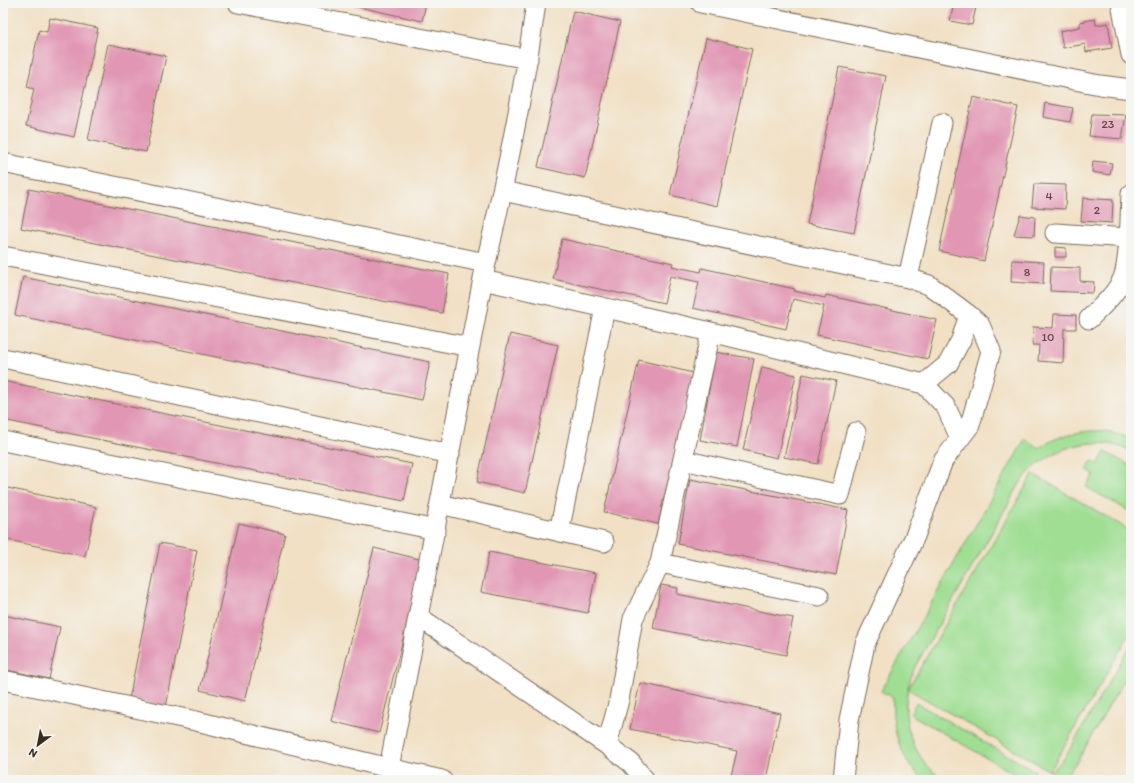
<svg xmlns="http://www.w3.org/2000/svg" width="1134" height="783" font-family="Itim,sans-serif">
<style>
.green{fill:#9fde93;stroke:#6d8458}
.building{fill:#e196b3}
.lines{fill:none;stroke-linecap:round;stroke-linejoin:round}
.minor-casing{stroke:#7b6a58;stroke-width:21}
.minor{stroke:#fff;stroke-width:19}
.labels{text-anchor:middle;stroke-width:3.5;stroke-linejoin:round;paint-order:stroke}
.number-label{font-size:12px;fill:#644543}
</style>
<rect width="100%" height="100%" fill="#f6f6f2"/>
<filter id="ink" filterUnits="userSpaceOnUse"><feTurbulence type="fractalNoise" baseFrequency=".025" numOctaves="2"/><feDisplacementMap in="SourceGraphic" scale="8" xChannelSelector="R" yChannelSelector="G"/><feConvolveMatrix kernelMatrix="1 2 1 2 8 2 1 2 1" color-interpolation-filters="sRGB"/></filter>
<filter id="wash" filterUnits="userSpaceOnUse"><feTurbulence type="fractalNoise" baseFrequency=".012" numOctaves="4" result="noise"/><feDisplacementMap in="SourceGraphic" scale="16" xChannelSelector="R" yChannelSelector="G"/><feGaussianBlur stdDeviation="0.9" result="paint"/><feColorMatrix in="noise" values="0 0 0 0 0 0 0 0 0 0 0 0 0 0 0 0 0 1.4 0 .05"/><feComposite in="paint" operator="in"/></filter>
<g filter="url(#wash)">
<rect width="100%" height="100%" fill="#f1e0c4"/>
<!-- green -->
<path class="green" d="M1106,431L1131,438V451C1091,432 1048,449 1022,480L916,665C896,706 906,753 943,780H923C900,758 891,729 893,698L881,691L1025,439L1039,448C1060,434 1082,430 1106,431Z
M1105,452L1131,466V512L1086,487L1094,474L1086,469L1092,461L1098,464Z
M1033,474L1131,531V632L1050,771L908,689Z
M1131,644V668L1078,760L1062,780H1042L1053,771L1066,756Z
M916,703L1035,771L1030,780H1025L910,714Z"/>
<g id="blocks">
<!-- building -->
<path class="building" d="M341,3H426L422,21Z
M954,3H977L972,25L950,21Z
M573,11L620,22L585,178L538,167Z
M50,18L98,28L74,137L26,126L34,89L27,87L39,30L47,32Z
M1095,19L1096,25L1108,23L1112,48L1086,52L1085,44L1063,48L1060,31L1080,27V22Z
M706,38L752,49L717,206L670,195Z
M108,44L166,56L146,152L88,140Z
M839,67L886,76L854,233L807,224Z
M973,97L1018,107L984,261L939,251Z
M1045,103L1073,108L1070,122L1043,117Z
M1092,114L1126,115L1122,139L1089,136Z
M1093,161L1112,163L1110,175L1092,172Z
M1034,184L1066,185L1065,209L1032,207Z
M29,189L449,274L442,313L21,228Z
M1083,198L1113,200L1112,223L1081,221Z
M1020,215L1035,217L1034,236L1014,235Z
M562,239L673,263L672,266L701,272L702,268L795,289L794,291L825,298L826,295L937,320L928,359L817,335L824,306L793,299L786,329L693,308L699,282L670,276L664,303L553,279Z
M1055,247L1066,248V257H1055Z
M1012,260L1044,262L1043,284L1011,282Z
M1051,267L1080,268V281L1094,282L1093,293L1050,291Z
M23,277L430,362L422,400L15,315Z
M1054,314L1076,315V329H1064L1063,363L1038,361L1039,345H1032L1033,327L1053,328Z
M510,334L558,345L525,493L477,482Z
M716,352L754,359L737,447L700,440Z
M639,360L693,373L658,524L604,512Z
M762,367L796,375L777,458L743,450Z
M803,374L836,381L818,464L784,457Z
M3,381L412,464L404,501L3,420Z
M690,479L848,510L836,575L678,544Z
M3,487L96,507L85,556L3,539Z
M239,523L285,534L245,701L200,690Z
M160,543L197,550L166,707L129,699Z
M374,548L423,560L379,733L331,721Z
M489,552L596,573L588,613L481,592Z
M661,585L678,588L677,594L793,618L786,655L653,628Z
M3,615L60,627L49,679L3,669Z
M640,683L780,713L766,780H730L737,751L630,729Z"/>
</g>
</g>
<g filter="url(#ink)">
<use href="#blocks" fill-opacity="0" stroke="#7b6a58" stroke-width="1"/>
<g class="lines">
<!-- minor casing -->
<g class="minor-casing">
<path id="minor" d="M238,3L528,59
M701,3L1044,74L1100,85L1131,89
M1121,3L1131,55
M3,163L486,263
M503,191L908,278L929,285L969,315L980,325L991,351L970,425L943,461L915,536L865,644L849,720L843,780
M1055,233L1128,238
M3,256L470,347
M908,278L942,123
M483,280L711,332L924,384L946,407L960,438
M1089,319C1101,307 1116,294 1123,278C1130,260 1130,215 1131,194
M3,358L450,454
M924,384L948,364L961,340L969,315
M3,441L436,530
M683,460L840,495L856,432
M440,504L604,542
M559,532L605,308
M660,563L819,596
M419,617L607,745L631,763L645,780
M3,680L196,721L389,768
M607,745L619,700L633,619L660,563L711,332
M442,780L389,768L486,263C506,177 524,90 536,3"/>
</g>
<!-- minor -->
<use href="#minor" class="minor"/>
</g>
</g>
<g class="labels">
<!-- number labels -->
<g class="number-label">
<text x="1108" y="128">23</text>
<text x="1049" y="200">4</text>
<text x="1097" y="214">2</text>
<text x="1027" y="276">8</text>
<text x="1048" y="341">10</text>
</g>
</g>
<!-- margin -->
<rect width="1134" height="783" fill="none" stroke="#f6f6f2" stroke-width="16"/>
<!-- north arrow -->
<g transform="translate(38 745) rotate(212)" stroke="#f6f6f2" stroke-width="3" paint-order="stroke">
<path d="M0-3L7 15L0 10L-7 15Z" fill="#3b2a1e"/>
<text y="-6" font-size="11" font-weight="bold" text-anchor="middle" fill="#3b2a1e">N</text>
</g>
</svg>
